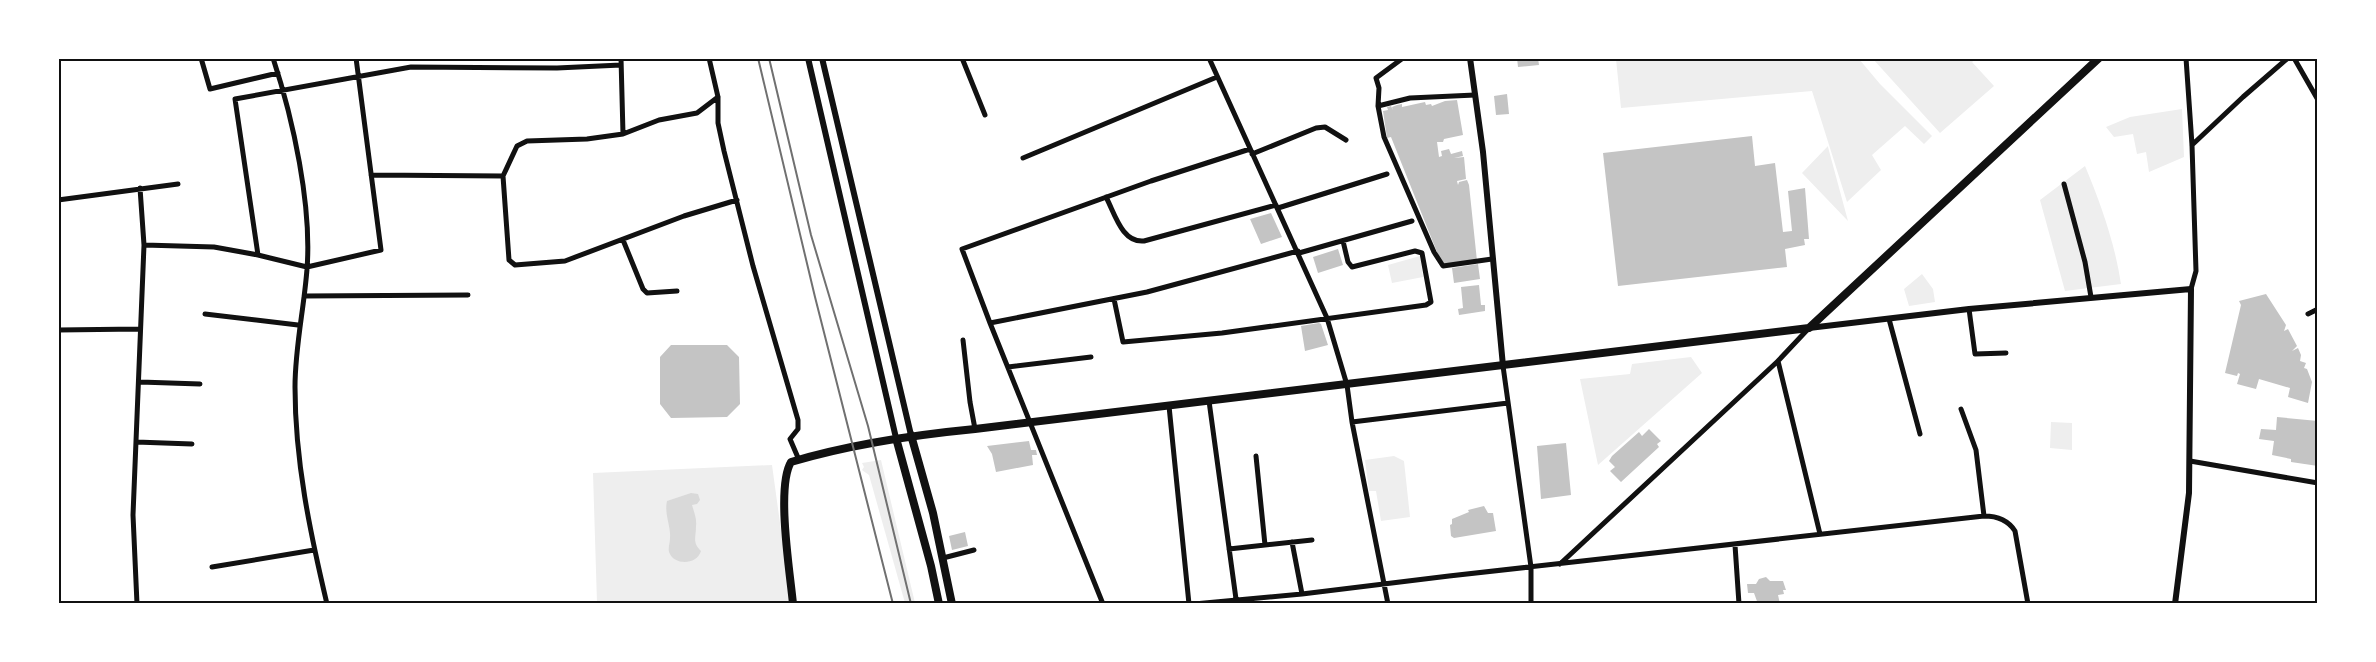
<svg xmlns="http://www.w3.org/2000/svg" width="2376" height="662" font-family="'Roboto Condensed',sans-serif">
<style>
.green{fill:#eee}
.water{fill:#d9d9d9}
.building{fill:#c4c4c4}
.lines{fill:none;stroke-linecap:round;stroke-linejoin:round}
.minor{stroke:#111;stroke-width:5}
.tertiary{stroke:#111;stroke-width:6}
.secondary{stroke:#111;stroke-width:8}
.rail{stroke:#707070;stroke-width:2}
.neatline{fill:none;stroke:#111;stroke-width:2}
</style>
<rect width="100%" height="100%" fill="#fff"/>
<!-- green -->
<path class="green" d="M1616,59H1859L1880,84L1932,136L1924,144L1905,126L1872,155L1881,170L1847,202L1812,91L1621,108Z
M1873,59H1976L1972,62L1994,86L1940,133Z
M2182,109L2184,157L2149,172L2146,152L2137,154L2133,134L2114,137L2106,127L2130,117Z
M1828,146V147L1848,221L1802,173Z
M2085,166C2101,204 2115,244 2121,284L2065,291L2040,200Z
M1420,256L1423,277L1392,283L1388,265Z
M1922,274L1933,289L1935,302L1909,306L1904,289Z
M1691,357L1702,373L1598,465L1580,379L1630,374L1632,364Z
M2051,422L2072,423V450L2050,448Z
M1394,456L1404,461L1410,517L1381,521L1376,491H1369L1365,460Z
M881,460L915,603H905L869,475L862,470L864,467L862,463Z
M772,465L791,603H597L593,473Z"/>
<!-- water -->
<path class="water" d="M691,493L698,494L700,500L697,504L692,505C694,512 697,519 696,526C696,538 692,542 701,551C697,565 674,566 669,552C668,547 670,543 670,538C671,526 664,514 667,501Z"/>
<!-- building -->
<path class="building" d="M1517,58H1538L1539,65L1518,67Z
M1507,94L1509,114L1496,115L1494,96Z
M1457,100L1463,135L1444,139L1443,142H1437L1439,157L1442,156L1441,151L1449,149L1451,154L1462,151L1463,156L1454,158L1464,157L1466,179L1457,181L1458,185L1459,182L1467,180L1469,185L1477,261L1445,265L1441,262L1391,137L1387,138L1383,111L1388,110L1387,107L1391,106L1393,110L1392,107L1397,105L1402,104V107L1425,102L1426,105L1431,104L1432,106L1445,101Z
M1752,136L1755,166L1775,163L1783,232L1792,231L1788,191L1805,188L1809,239H1804L1805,245L1785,249L1787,267L1618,286L1603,153Z
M1271,213L1282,237L1261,244L1250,219Z
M1338,249L1343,265L1318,273L1313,257Z
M1478,264L1480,279L1454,283L1452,268Z
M1479,285L1481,305H1485V311L1459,315L1458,309L1463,308L1461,287Z
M2266,294L2286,325L2284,331L2288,329L2297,346L2292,351L2298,348L2301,355L2300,361L2306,363L2304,368L2307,369L2312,382L2308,403L2288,397L2290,388L2259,379L2256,389L2237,384L2240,374L2238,373L2237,376L2225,373L2241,305L2239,301Z
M1319,323L1321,324L1328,345L1305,351L1301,326Z
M671,345H727L739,357L740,404L727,417L671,418L660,404V357Z
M2277,417L2318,421V466L2291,462V459L2272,455L2274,441L2259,439L2261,429L2276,430Z
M1649,429L1661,441L1657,444L1659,447L1621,482L1610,471L1615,467L1609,461L1612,456L1639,432L1642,436Z
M1029,441L1031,450H1036L1037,455H1032L1033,465L996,472L992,454L987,446Z
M1566,443L1571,495L1541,499L1537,446Z
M1484,506L1488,513H1493L1496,531L1454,538L1451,536L1450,525L1452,524V519L1469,512L1468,510Z
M965,532L968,546L952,550L949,536Z
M1766,577L1770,581H1783L1786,590H1783L1784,594L1778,595L1780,604H1758L1754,593H1748L1747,584H1756L1759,579Z"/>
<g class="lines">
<!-- minor -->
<path class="minor" d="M201,58L210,89L278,73
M273,58C293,119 312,205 307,269C304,309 295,347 295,387C295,461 310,532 327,604
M621,58L623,134
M709,58L718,97V123L724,151L753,266L798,420V429L790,439L799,460
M962,58L985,115
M1209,58L1327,318L1347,385L1352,422L1388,604
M1403,58L1376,78L1379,88L1378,106L1384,137L1434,252L1443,266L1492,259
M2186,58L2192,145L2196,271L2191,289
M2294,58L2318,100
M718,97L697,113L659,120L623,134L587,139L527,141L517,146L503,176L509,260L515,265L565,261L684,216L737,200
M1378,106L1410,98L1475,95
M2192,145L2243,97L2288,58
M1252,154L1316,128L1325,127L1346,140
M1023,158L1217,77
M371,175L503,176
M2064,184L2085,262L2091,297
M1106,197C1115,214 1122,243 1144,241L1276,205
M58,200L178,184
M1278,208L1387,174
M623,240L643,289L647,293L677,291
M144,245L214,247L258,255L307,267L381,250L356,58
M1299,253L1412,221
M258,255L235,99L411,67L557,68L621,65
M304,296L468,295
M1114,299L1123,342L1222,333L1426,305L1431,302L1422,253L1415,251L1352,267L1348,262L1343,241
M1969,309L1975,354L2006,353
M205,314L298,325
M2308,314L2318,309
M1889,319L1920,434
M990,323L1147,292L1298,251
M58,330L139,329
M963,340L970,402L975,429
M1778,361L1820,534
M1503,366L1531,567V604
M1008,367L1091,357
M2318,373V376
M140,382L200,384
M1209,401L1236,599
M1169,406L1189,604
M1961,409L1976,450L1984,516
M1352,422L1508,403
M136,442L192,444
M1256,456L1265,545
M2190,461L2318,483
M1292,542L1302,594
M1735,545L1739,604
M1229,549L1312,540
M943,558L974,550
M1560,564L1778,361L1809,328
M212,567L314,550
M137,604L133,515L144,245L140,188
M1103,604L990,323L962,249L1151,181L1250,149
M1194,604L1302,594L1449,576L1984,516C1997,516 2008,520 2015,531L2028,604"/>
<!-- tertiary -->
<path class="tertiary" d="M808,58L896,438
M822,58L911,435
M1470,58L1483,152L1503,366
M1809,328L1969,309L2191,289L2189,493L2175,604"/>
<!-- secondary -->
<path class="secondary" d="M911,435L933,513L952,604
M896,438L931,566L939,604
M793,604C790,572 776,487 791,462C851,444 913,435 975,429L1809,328L2099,58"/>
<!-- rail -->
<path class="rail" d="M758,58L815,297L893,604
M769,58L811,235L868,426L911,604"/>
</g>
<!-- border -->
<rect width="2376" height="662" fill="none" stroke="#ffffff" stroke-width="120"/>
<rect x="60" y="60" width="2256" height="542" class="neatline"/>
</svg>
